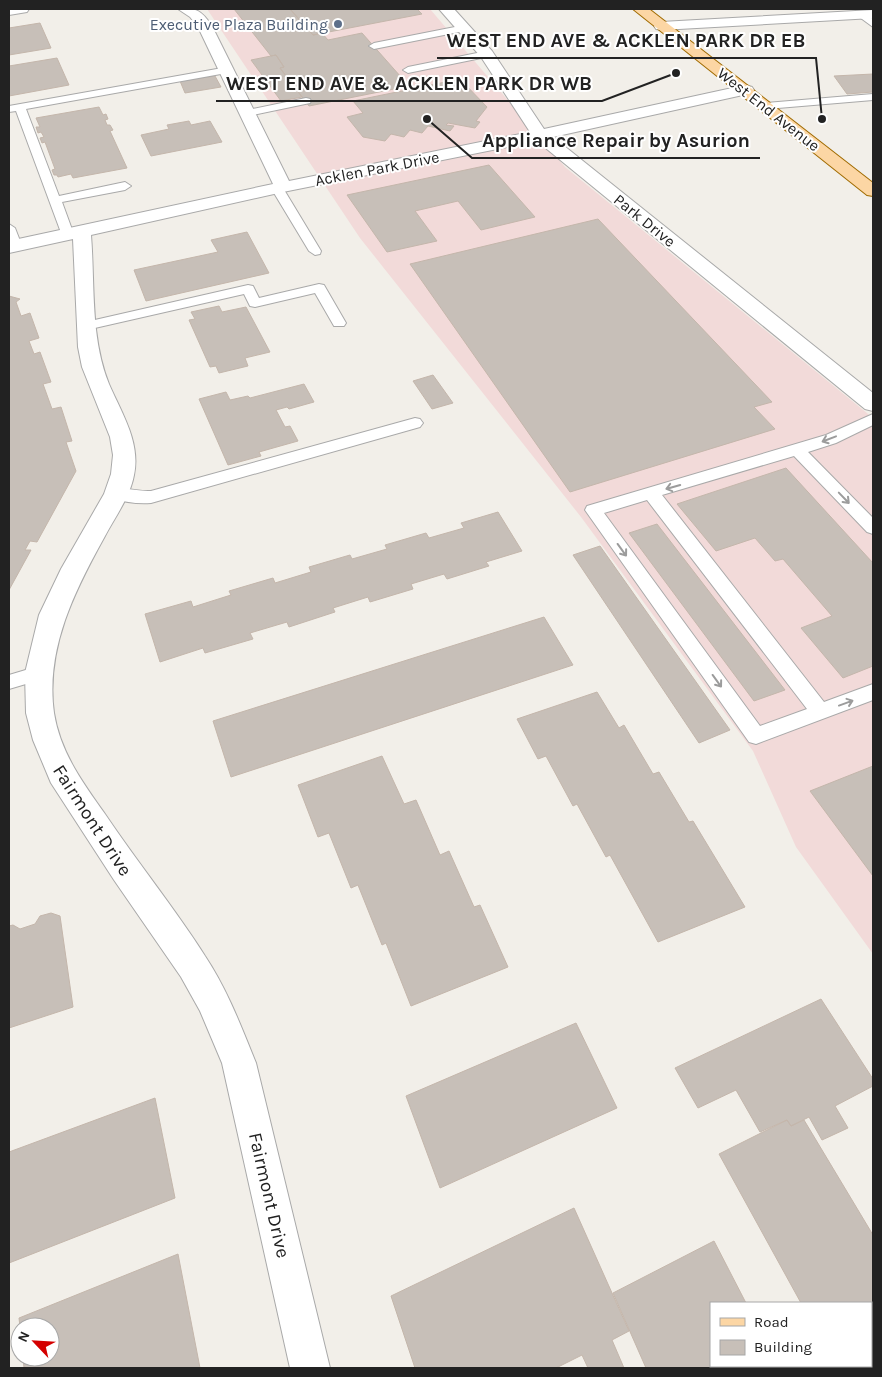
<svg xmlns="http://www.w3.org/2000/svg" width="882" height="1377" font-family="Karla,sans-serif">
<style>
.commercial{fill:#f2dad9}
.building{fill:#c7bfb8;stroke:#c4b6ab}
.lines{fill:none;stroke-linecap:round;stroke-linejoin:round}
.service-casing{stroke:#a9a9a9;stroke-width:2}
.minor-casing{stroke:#a9a9a9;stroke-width:2}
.primary-casing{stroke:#a06b00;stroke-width:2}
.service{fill:#fff;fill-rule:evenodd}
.minor{fill:#fff;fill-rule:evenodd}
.primary{fill:#fcd6a4;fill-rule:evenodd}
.oneway{stroke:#9c9c9c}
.service-dot{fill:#5c6f8a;stroke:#fff;stroke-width:2}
.labels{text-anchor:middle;stroke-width:4;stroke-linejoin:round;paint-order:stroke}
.far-service-label{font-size:16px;fill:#4e5e75;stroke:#fff;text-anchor:end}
.far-street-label{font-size:16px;fill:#222;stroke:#fff}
.street-label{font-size:19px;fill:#222;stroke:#fff}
.leader{fill:none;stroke:#222;stroke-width:2}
.callout-dot{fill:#222;stroke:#fff;stroke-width:2}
.callout-label{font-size:20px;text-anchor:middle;font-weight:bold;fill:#222;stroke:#fff;stroke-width:4;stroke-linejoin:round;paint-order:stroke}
</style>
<rect width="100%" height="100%" fill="#f2efe9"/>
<!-- commercial -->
<path class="commercial" d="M207,9H430L565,167L873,418V954L796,847L753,751L581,517L360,238Z"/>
<!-- building -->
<path class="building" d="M234,9H290L313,35L322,33L328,40L362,33L409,86L309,106L280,68L284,67L276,55L271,56Z
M290,9H417L422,14L313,35Z
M40,23L51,48L9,55V28Z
M276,55L284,67L280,68L302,97L281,101L251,60Z
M57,58L69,85L9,96V66Z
M873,74V92L847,94L834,76Z
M215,76L221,87L185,93L180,81Z
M460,79L487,107L476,121L480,122L475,128L448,123L446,125L454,126L450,131L428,126L422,133L410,130L404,137L391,134L385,141L363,137L347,117L363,113L353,101Z
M99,107L103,115L106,114L108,119L105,120L107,125H110L113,130L110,131L127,168L73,178L71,174L58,177L57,175H54L52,170L55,169L45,142L42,143L40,138L44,137L41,132L38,133L36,127H40L36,118Z
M189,121L191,125L210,121L222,142L151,156L141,135L169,129L167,125Z
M489,165L535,217L481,230L458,201L415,211L437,241L387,252L347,195Z
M598,219L772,402L754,407L775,429L570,492L410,264Z
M247,232L269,273L146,301L134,270L218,252L211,240Z
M9,296L20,299L16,302L21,316L30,313L39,338L29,341L34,354L40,352L51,382L43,384L52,409L61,407L72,441L66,442L76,471L37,542L30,541L25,550H31L9,590Z
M219,306L222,312L246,307L270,352L245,358L248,366L219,373L216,366L210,367L189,320L195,319L191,312Z
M433,375L453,403L432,409L413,381Z
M304,384L314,402L289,409L287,407L276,410L285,427L290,426L298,441L259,452L261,456L228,465L199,399L226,392L230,400L248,396L250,398Z
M786,468L873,563V666L843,678L801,628L832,616L783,559L775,561L755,538L716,551L677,504Z
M498,512L522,551L486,562L489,566L447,579L444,574L411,584L413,589L370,602L368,597L333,608L335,612L289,627L287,622L250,633L253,639L205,653L203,648L160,662L145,614L191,601L193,607L231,595L229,591L273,578L275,583L311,572L309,567L350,555L352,559L387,549L385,545L426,533L429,538L464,528L461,523Z
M657,524L785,690L754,701L629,533Z
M600,546L730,730L699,743L573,555Z
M544,617L573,665L231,777L213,721Z
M597,692L619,728L624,725L653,774L659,772L689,822L693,821L745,907L658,942L610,855L606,857L577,804L573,806L546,756L538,759L517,719Z
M382,756L404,804L416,800L440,855L449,851L474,907L480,905L508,967L411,1006L386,943L382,945L358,885L351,888L329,833L318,837L298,785Z
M873,766V876L810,791Z
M51,913L60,916L73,1007L9,1028V926L13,925L20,929L35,924L40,916Z
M821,999L873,1079V1086L835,1106L848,1128L822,1140L809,1117L791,1126L787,1120L760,1132L736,1090L698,1108L675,1068Z
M576,1023L617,1108L440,1188L406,1096Z
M155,1098L175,1198L9,1263V1152Z
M787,1120L791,1126L804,1120L873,1235V1368H837L836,1366H871V1303H801L719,1154Z
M574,1208L629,1331L612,1340L624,1368H588L582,1355L556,1368H415L391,1296Z
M714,1241L746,1303H711V1366H778L780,1368H646L613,1293Z
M178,1254L200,1368H24L23,1357H50V1327H20L19,1318Z"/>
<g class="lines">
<!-- service casing -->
<g class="service-casing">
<path id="service" d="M861,11L873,19V27L858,16L856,14Z
M465,25L470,28L469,30L374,49L369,46L374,43Z
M487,51L492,54L491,56L408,73L403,70L408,67Z
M228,67L232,68L233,70L232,72L26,109L59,196L125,182L131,186L125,190L62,202L74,235L73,238H63L16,111L9,112V106Z
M873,94V100L766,109L760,106L766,103Z
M306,98L310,99L311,101L310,103L248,116L242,113L248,110Z
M277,184L283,188L321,251L320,254L315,255L309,251L271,188Z
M9,224L15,228L22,246L21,249H11L10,246Z
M319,284L324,285L346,323L344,326H334L315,293L255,307L250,306L244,294L86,330L79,326L86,322L248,285L253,286L259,298Z
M873,414V425L836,443L808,452L873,518V534L867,532L794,456L662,495L824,702L873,684V700L756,744L749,742L585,510L587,506L826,435ZM647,500L807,709L760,726L604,513Z
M415,418L420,419L423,423L420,427L151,503C137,504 124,502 110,498L108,494L110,490C123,486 138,492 151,491Z
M39,666L46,668L48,673L46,678L9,689V675Z"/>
</g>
<!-- minor casing -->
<g class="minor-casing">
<path id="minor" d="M9,9H29L27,12L9,15Z
M178,9C197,8 201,10 212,26L289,181L530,132L481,57L439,9H454L492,51L544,129L746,85L752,87L754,90L752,93L553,137L873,393V411L865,409L537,141L283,192L91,235C95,284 90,337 109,384C121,412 141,442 134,475C130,497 115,517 105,536C75,590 45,649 54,713C60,752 83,783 105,814C137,862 174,907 205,956C227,989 241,1026 256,1063L330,1368H290L222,1063L200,1011L181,977L114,880L51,783L33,740L26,713L25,673L39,615L61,569L104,494L111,474L113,455L110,437L82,367L78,347L73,239L9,253V241L273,184L198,27L190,17Z
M873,10V18L661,30L656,29L654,26L656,23L661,22Z"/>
</g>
<!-- primary casing -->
<g class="primary-casing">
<path id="primary" d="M633,9H649L873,183V196L867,195Z"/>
</g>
<!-- service -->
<use href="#service" class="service"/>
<!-- minor -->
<use href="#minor" class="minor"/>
<!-- primary -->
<use href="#primary" class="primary"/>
</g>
<!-- one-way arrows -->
<defs><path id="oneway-shaft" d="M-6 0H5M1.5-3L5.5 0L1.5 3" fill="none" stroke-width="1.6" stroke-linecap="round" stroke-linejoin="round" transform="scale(1.25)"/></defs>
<g class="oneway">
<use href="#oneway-shaft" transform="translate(829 439) rotate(159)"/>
<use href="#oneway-shaft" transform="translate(673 487) rotate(164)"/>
<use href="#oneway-shaft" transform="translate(844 498) rotate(46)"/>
<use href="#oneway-shaft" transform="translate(622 550) rotate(54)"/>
<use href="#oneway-shaft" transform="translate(717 681) rotate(54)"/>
<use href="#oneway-shaft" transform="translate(846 703) rotate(-20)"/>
</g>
<!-- markers -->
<circle class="service-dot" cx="338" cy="24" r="5"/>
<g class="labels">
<!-- far-service labels -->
<g class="far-service-label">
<text x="328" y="30">Executive Plaza Building</text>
</g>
<!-- far-street labels -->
<g class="far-street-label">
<text transform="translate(769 109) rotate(38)" y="6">West End Avenue</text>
<text transform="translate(377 168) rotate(-11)" y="6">Acklen Park Drive</text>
<text transform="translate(645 220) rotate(39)" y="6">Park Drive</text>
</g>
<!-- street labels -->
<g class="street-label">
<text transform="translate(93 820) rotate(57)" y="7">Fairmont Drive</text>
<text transform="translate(270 1195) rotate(77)" y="7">Fairmont Drive</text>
</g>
</g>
<!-- callouts -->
<path class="leader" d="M822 119L816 58H437M676 73L602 101H216M427 119L472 158H760"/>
<g class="callout-dot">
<circle cx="822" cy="119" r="5"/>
<circle cx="676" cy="73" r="5"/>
<circle cx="427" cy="119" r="5"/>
</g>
<g class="callout-label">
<text x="626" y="47">WEST END AVE &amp; ACKLEN PARK DR EB</text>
<text x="409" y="90">WEST END AVE &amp; ACKLEN PARK DR WB</text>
<text x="616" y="147">Appliance Repair by Asurion</text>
</g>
<!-- border -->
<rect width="882" height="1377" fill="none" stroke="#222222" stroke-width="20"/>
<!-- legend -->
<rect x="710" y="1302" width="162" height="65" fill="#ffffff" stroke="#a7a7a7"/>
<rect x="720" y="1318" width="25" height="8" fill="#fcd6a4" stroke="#a7a7a7"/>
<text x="754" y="1327" font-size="15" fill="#222222">Road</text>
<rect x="720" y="1340" width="25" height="15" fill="#c7bfb8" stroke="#a7a7a7"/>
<text x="754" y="1352" font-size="15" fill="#222222">Building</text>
<!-- north arrow -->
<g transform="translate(35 1342) rotate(295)"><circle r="24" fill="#ffffff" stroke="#a7a7a7"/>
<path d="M0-4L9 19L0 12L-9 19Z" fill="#d40000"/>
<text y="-8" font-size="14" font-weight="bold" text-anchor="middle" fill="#222222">N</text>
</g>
</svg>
